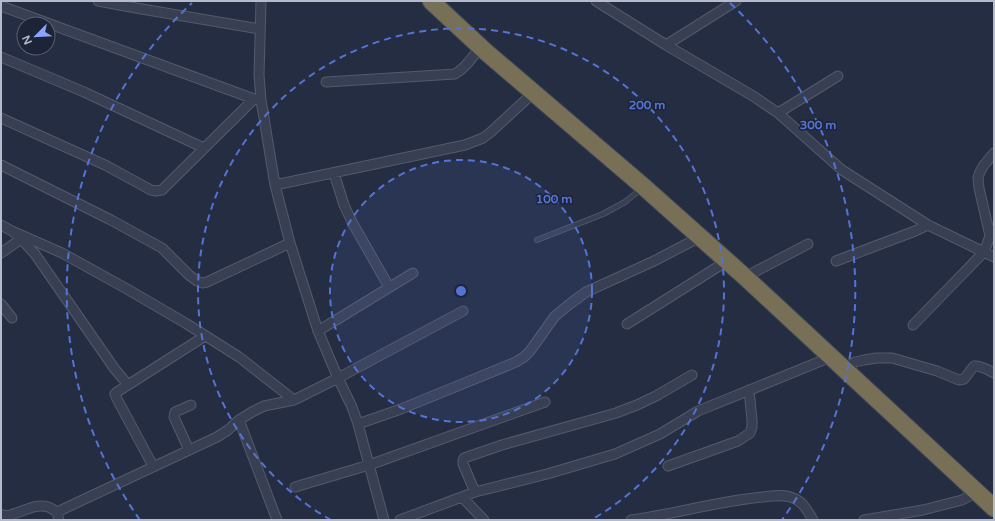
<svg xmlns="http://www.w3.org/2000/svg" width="995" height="521" font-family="'Varela Round',sans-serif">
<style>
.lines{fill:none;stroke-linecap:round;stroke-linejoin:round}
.lane-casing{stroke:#545a6c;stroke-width:6}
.street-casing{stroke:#545a6c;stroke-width:11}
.highway-casing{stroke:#414759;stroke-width:19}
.lane{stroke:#393f52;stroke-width:4.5}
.street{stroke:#393f52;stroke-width:9}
.highway{stroke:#787056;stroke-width:17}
.ring{fill:none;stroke:#5374d4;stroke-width:2;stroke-dasharray:7 5}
.centre{fill:#5374d4;stroke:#1e2437;stroke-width:2}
.ring-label{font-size:12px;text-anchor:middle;font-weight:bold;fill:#5374d4;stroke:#1e2437;stroke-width:3;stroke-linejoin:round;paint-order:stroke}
</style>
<rect width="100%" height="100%" fill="#252d42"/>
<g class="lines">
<!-- lane casing -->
<g class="lane-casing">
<path id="lane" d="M537,240L603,214L625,202L641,189"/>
</g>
<!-- street casing -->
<g class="street-casing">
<path id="street" d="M98,1L136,8L260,29
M261,1L259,75L261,100L275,185L290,243L318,331L338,378L352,407L358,424L384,520
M596,1L666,45L753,96L778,113L842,170L928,225L994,257
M1,6L254,99L259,100
M666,45L736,1
M1,57L84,92L204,148
M326,82L455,74C466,68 473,56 480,47
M778,113L838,76
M1,118L105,165L151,190L156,191L162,190L254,99
M1,165L111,220L151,242L162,248L189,275L197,281L202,283L207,282L290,243
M334,173L344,205L352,222L389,287
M275,185L465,145L483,138L492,131L533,93
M1,225L12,231L21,239L35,254L114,368L128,385
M12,231L62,253L127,289L187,324L239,357L294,400
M990,236L979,188L978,177L980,172L984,165L994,153
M1,253L21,239
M836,261L915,231L928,225
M745,277L808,244
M1,304L12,318
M627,324L727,261
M913,325L984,252L990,236L994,229
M318,331L413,273
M844,369L855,362L864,360L876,358H892L906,362L937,371L959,380L964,379L974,366C981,365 988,370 994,373
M239,420L277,520
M358,424L401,409L516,362L524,357L530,351L555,316L571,303L586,292L654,261L700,237
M189,450L174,417L175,412L191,405
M153,466L117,399L115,394L117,392L205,336
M668,466L738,441L750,433L752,427V420L749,390
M295,487L369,465L545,402
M475,492L463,464V461L464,458L502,445L616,413L637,405L656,396L692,375
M462,497L484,520
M1,514L3,516C18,516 33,502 48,507C51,508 54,510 57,512
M59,520L57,512L217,437L228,430L239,420L252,412L264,406L294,400L338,378L463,311
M400,520L475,492L547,474L615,454L660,434L698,411L831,357
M631,520C675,514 718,501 763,497C773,496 784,494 793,498C803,501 808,512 813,520
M864,520L923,510L962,500L977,492"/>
</g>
<!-- highway casing -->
<g class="highway-casing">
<path id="highway" d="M431,1L486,52L644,187L745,277L994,508"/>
</g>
<!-- lane -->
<use href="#lane" class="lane"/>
<!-- street -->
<use href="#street" class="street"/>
<!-- highway -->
<use href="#highway" class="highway"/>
</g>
<!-- distance rings -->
<circle cx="461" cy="291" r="131" fill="#5374d4" fill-opacity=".12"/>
<g class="ring">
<circle cx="461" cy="291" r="131"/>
<path d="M331 520A263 263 0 1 1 591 520"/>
<path d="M140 520A394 394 0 0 1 192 3M730 3A394 394 0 0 1 782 520"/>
</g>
<circle cx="461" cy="291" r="6" class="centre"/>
<g class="ring-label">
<text x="647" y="109">200 m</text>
<text x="818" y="129">300 m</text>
<text x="554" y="203">100 m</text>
</g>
<!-- border -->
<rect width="995" height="521" fill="none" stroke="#b6bbcc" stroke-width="4"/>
<!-- north arrow -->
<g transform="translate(36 36) rotate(246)"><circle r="19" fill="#1e2437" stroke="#5b6073"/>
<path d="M0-3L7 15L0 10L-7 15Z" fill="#8aa5fd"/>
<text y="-6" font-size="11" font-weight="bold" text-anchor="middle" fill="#b6bbcc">N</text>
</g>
</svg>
